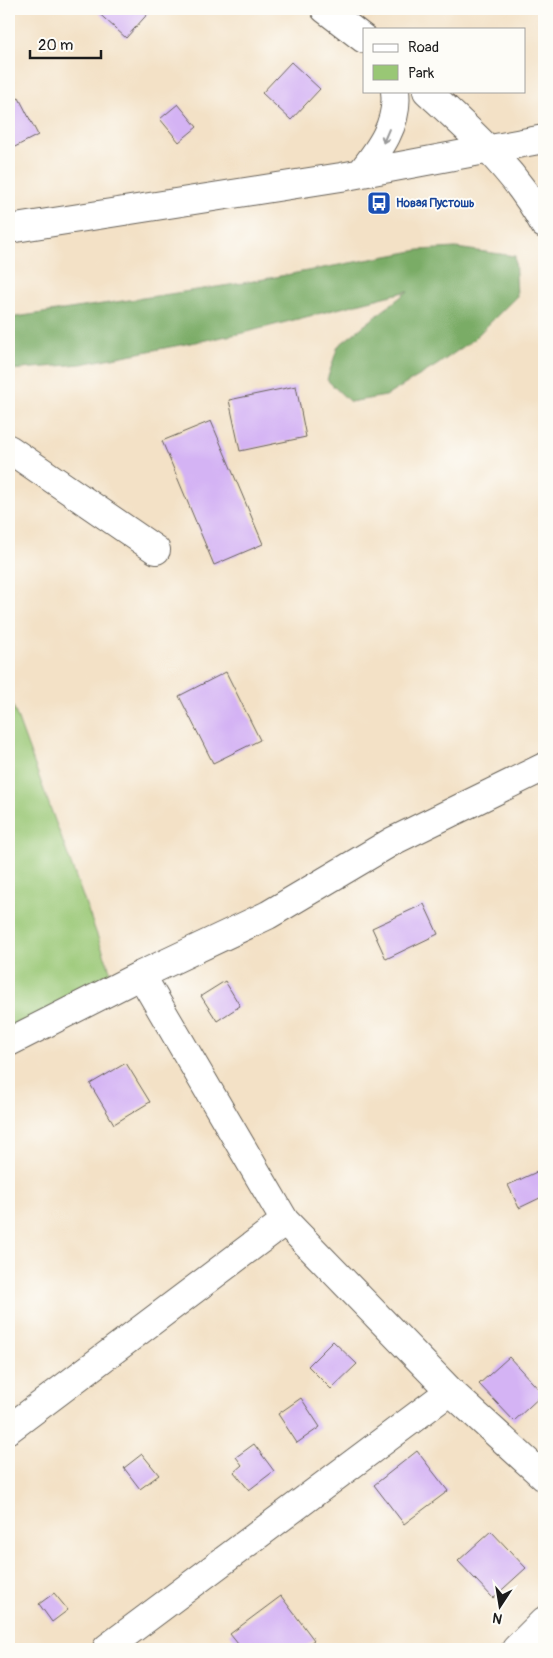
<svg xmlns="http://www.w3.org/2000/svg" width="553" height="1658" font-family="Pangolin,sans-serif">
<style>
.green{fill:#99c775;stroke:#5a7248}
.forest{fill:#7aac66;stroke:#4b6441}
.building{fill:#d4b3f4}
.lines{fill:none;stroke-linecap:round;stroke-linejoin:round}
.minor-casing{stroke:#676158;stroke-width:30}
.minor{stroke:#fff;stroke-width:28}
.oneway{stroke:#999}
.labels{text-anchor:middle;stroke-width:4;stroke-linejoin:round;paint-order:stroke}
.transit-label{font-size:12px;font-weight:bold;fill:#164399;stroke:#fdfcf7;text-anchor:start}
</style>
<rect width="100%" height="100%" fill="#fdfcf7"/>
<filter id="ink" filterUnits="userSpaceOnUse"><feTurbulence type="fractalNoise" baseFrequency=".02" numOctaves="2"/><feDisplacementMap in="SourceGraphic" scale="10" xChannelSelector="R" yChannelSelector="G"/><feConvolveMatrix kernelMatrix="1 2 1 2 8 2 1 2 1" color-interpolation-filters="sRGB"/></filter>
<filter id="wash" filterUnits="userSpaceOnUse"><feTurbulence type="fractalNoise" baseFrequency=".0096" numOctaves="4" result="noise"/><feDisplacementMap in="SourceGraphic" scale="20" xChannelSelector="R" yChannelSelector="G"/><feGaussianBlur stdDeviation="1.12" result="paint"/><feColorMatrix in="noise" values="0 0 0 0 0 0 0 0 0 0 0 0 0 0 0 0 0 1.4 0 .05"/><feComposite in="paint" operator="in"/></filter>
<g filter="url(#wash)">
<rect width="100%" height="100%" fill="#f3e1c6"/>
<!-- green -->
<path class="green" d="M9,695L115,984L9,1032Z"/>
<!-- forest -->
<path class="forest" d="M456,248L515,256L517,296L473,340L437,365L386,396L350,402L327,380L338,346L408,291L243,333L81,364L9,370V318L243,283L419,250Z"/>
<g id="blocks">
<!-- building -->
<path class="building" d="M94,9H152L126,38Z
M291,62L320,89L291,120L262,93Z
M19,98L38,135L9,150V103Z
M178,104L197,127L179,142L160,119Z
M296,386L306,437L240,451L229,400Z
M211,421L263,544L214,565L162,441Z
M226,672L260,740L213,763L179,696Z
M424,904L438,934L386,959L372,928Z
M225,981L240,1006L217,1021L201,996Z
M126,1063L150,1102L114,1124L90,1084Z
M541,1170L544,1176V1196L519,1208L508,1185Z
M333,1341L357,1364L331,1389L308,1366Z
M509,1357L543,1394L514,1421L479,1384Z
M301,1398L320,1427L297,1443L278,1414Z
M254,1444L274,1471L249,1490L234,1472L242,1465L236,1457Z
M417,1451L448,1491L404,1524L374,1485Z
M142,1454L159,1475L140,1489L124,1468Z
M491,1531L526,1568L493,1598L458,1561Z
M54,1593L68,1610L52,1622L39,1604Z
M281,1596L314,1640L302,1649H242L230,1634Z"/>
</g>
</g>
<g filter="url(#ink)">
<use href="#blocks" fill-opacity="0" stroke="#676158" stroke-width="1"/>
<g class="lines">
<!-- minor casing -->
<g class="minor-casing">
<path id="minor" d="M325,9L364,39
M427,91C470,131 516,171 544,224
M361,173C379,150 399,124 395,91
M9,229L341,177L544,139
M9,449L156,550
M141,975L285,1221L450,1391L544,1477
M9,1042L141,975L268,915L393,841L544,767
M9,1429L285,1221
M107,1648L450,1391
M516,1649L544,1621"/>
</g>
<!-- minor -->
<use href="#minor" class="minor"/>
</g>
<!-- one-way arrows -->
<defs><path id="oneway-shaft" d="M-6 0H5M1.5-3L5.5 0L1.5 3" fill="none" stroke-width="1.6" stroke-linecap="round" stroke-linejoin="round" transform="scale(1.25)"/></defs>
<use class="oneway" href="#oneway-shaft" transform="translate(386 136) rotate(113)"/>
</g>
<!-- icons -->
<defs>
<g id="bus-square" transform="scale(1.25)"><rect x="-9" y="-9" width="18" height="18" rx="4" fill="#1a4fb4" stroke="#fdfcf7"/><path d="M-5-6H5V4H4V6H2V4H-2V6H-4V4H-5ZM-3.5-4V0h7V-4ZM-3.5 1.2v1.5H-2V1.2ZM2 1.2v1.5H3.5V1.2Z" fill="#fff"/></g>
</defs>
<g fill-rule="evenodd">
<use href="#bus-square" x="379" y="203"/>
</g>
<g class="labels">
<!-- transit labels -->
<g class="transit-label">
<text x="396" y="207">Новая Пустошь</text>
</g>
</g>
<!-- margin -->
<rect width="553" height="1658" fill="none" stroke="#fdfcf7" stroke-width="30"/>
<!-- legend -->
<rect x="363" y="28" width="162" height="65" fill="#fdfcf7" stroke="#a3a29f"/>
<rect x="373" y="44" width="25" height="8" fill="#ffffff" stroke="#a3a29f"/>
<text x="408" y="52" font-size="15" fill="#1c1c1c">Road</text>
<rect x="373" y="65" width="25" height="15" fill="#99c775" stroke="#a3a29f"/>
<text x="408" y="78" font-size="15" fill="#1c1c1c">Park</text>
<!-- north arrow -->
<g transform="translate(500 1606) rotate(192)" stroke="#fdfcf7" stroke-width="4" paint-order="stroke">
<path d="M0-4L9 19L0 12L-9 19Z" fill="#1c1c1c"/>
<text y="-8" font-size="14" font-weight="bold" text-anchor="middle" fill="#1c1c1c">N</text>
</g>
<!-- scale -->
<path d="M30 50v8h71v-8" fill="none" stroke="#1c1c1c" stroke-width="2.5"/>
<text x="38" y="50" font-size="15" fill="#1c1c1c" stroke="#fdfcf7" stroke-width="4" paint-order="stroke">20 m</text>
</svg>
